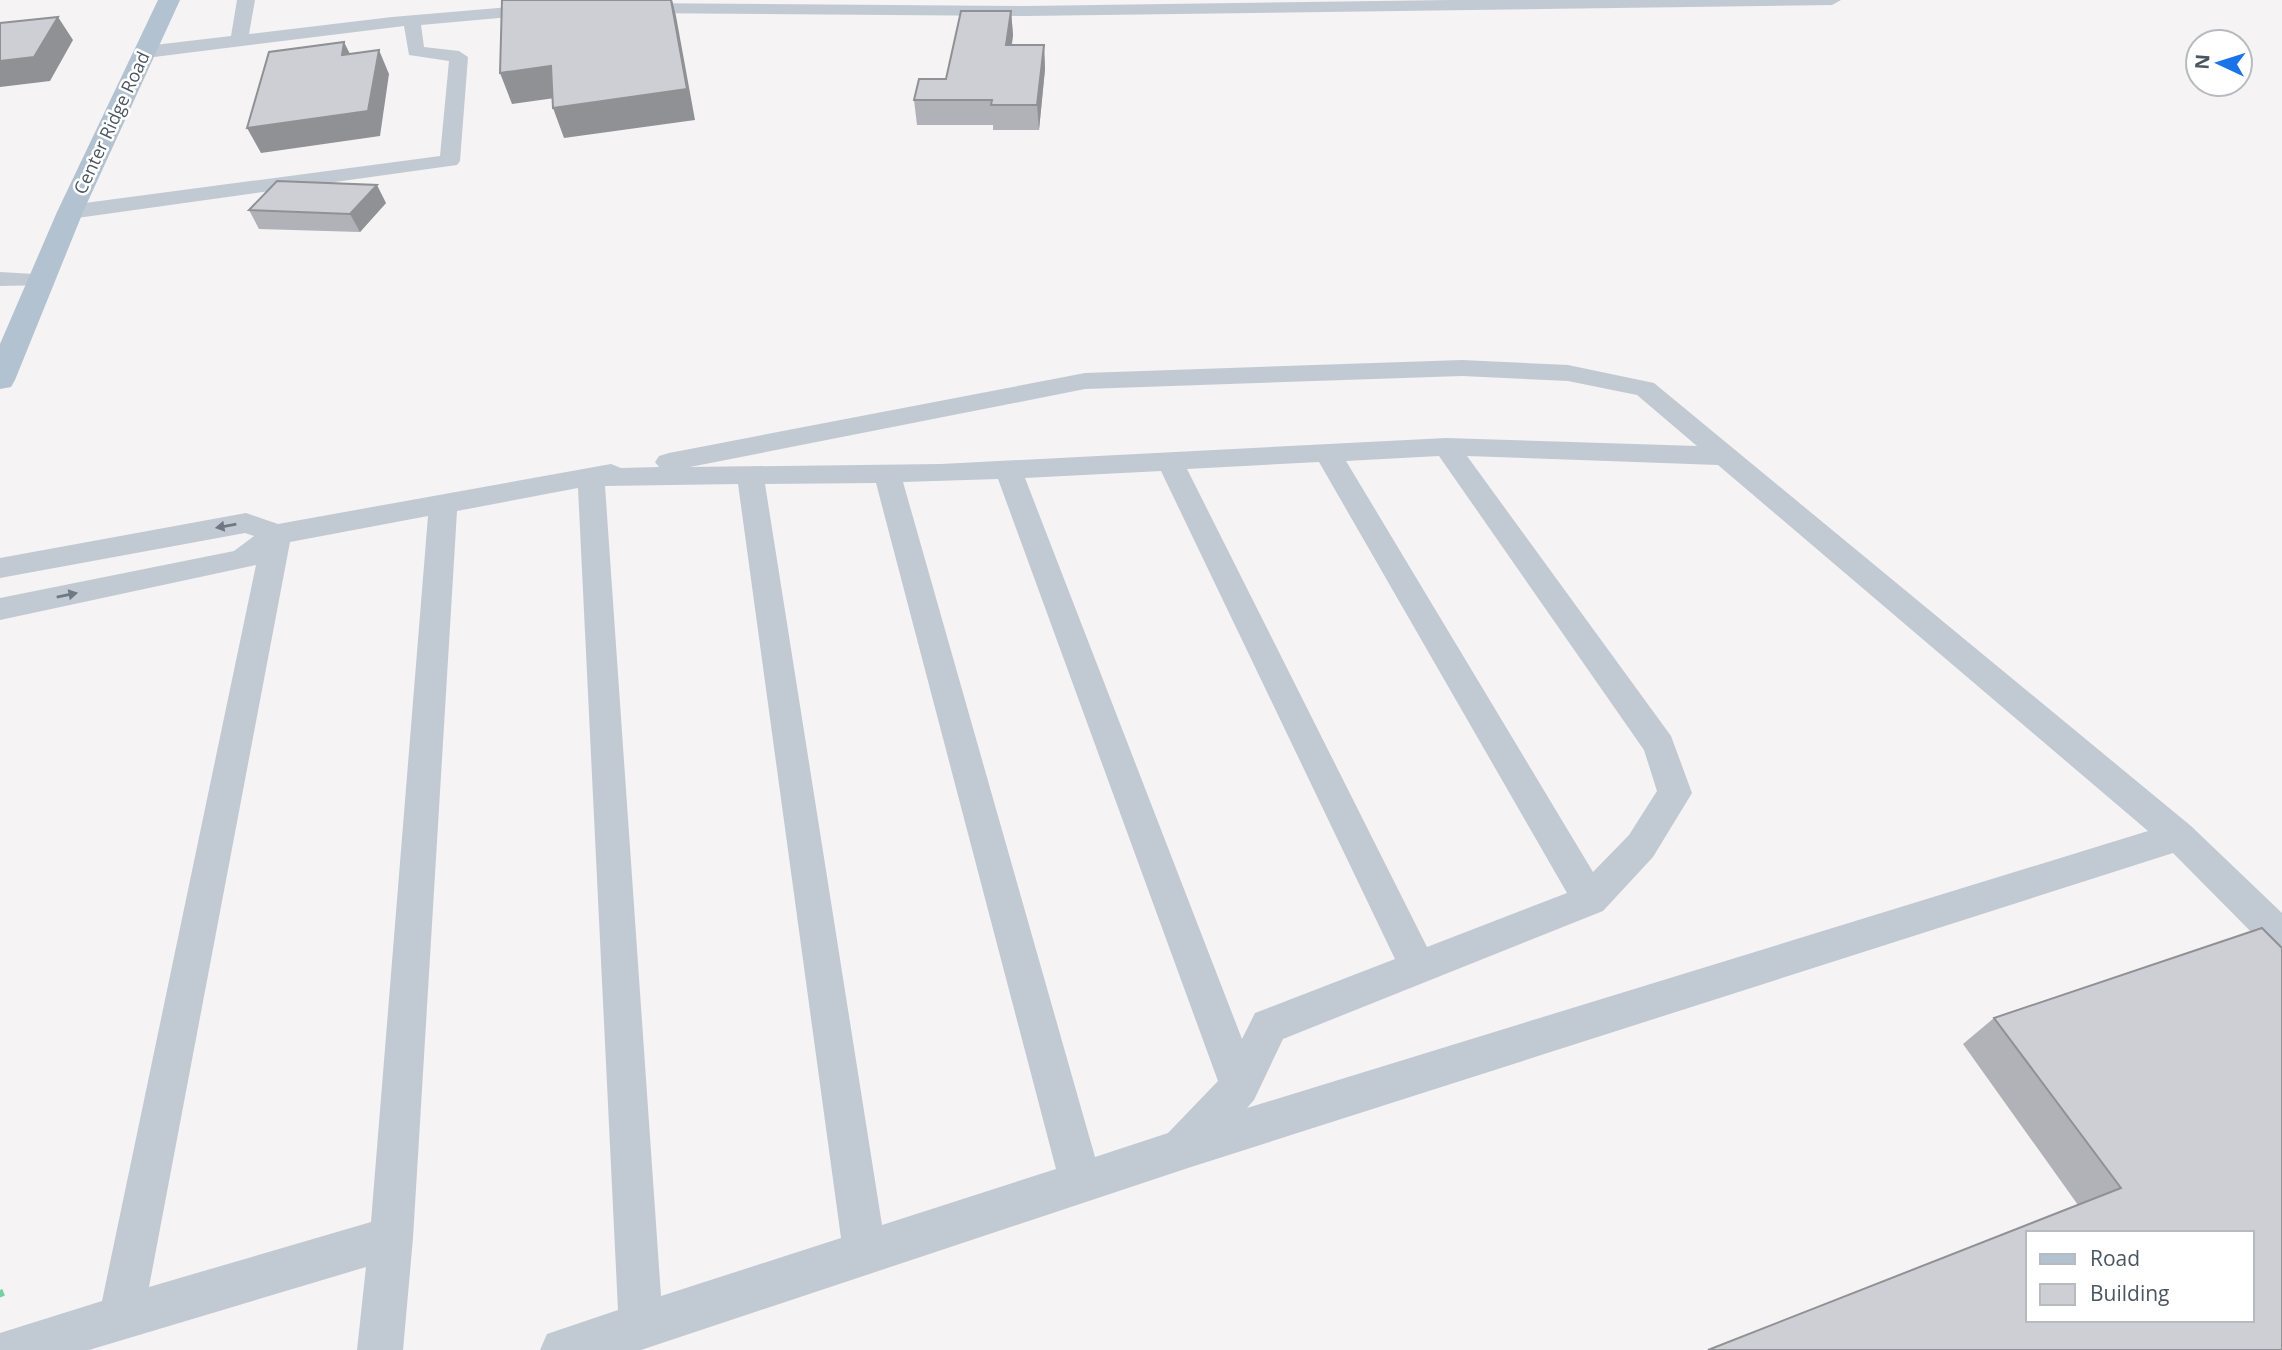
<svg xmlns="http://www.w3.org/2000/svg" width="2282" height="1350" font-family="'Open Sans',sans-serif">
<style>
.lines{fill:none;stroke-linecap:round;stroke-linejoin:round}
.path{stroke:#7ad0a6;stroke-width:5;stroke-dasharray:7 4.5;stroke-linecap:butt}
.service{fill:#c1cad2;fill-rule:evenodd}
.primary{fill:#b3c2d1;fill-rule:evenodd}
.wall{fill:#b0b2b7}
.shaded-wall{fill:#909195}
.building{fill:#cdcfd5;stroke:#909195;stroke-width:2;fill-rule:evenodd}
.oneway{fill:#6e7983}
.labels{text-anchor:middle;stroke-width:5;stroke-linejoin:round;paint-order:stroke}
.far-street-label{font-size:18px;fill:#4a5661;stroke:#fff}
</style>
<rect width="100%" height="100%" fill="#f5f3f3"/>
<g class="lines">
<!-- path -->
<path class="path" d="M0,1290L4,1300"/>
<!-- service -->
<path class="service" d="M237,0H255L249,34L392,17L545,4L554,9L545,14L421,25L424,47L459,51L468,57L460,161L457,165L70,219L62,217L59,212L70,205L440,156L449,61L409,55L404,26L146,58L137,52L146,46L231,36Z
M1450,0H1841L1832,5L1026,16L632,13L623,8L632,3L1026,6Z
M0,272L51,275L55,280L51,285L0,286Z
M1462,360L1568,365L1654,383L2191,826L2282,913V955L2269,950L2173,853L1188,1168L641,1350H540L547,1334L618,1310L578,488L457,511L413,1238L403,1350H357L366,1267L89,1350H0V1333L102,1301L256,565L0,620V598L234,551L254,536L245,533L0,578V558L246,513L278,524L611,464L621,468L659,467L655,462L659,456L669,453L1085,373ZM1462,376L1568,381L1637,395L1697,446L1446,438L941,464L690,467L1085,389ZM1439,456L1644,750L1657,791L1629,835L1593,872L1346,461ZM1467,456L1718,465L2148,831L1247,1108L1254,1100L1283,1039L1603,911L1653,857L1692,793L1671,736ZM1319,462L1567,893L1427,947L1187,469ZM1161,471L1395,959L1255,1013L1242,1039L1025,478ZM998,479L1218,1081L1168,1133L1095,1157L903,482ZM876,483L1056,1169L882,1225L765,484ZM738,484L841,1238L661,1296L605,486ZM428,516L371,1222L149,1287L290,542Z"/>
<!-- primary -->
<path class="primary" d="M158,0H180L83,212L15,380L11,387L0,389V344L57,212Z"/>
</g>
<!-- wall -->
<path class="wall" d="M1011,11L1013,35L1012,45H1044L1045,69L1039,130H993V125H917L914,100L946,79Z
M386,203L360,232L259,229L249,210Z
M1994,1018L2282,1350L2078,1205L1963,1044Z"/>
<!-- shaded-wall -->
<path class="shaded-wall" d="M671,0H672L676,16L695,120L564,138L553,108Z
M1011,11L1013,35L1008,69L1006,45Z
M58,17L73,40L50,81L0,87V61Z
M344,42L356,66L342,55Z
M1044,45L1045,69L1039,130L1037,105Z
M379,50L389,74L380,136L261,153L247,128Z
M551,66L562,97L512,104L500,73Z
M377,185L386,203L360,232L350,214Z"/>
<!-- building -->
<path class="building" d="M502,0H671L687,89L553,108L551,66L500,73Z
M961,11H1011L1006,45H1044L1037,105H991L992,100H914L919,79H946Z
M58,17L34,57L0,61V23Z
M344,42L342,55L379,50L368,111L247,128L269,52Z
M277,181L377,185L350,214L249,210Z
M2262,928L2282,948V1350H1708L2121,1188L1994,1018ZM2028,1233H2252V1320H2028Z"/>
<!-- one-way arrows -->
<defs><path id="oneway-solid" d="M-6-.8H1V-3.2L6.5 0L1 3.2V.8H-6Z" transform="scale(1.75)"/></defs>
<g class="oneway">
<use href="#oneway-solid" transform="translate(226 526) rotate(170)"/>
<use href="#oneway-solid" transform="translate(67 595) rotate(-11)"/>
</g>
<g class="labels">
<!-- far-street labels -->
<g class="far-street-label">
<text transform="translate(112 123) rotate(-65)" y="6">Center Ridge Road</text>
</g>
</g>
<!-- legend -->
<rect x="2026" y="1231" width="228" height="91" fill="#ffffff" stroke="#b7bbc0" stroke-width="2"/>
<rect x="2040" y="1254" width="35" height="10" fill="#b3c2d1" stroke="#b7bbc0" stroke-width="2"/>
<text x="2090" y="1266" font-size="21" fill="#4a5661">Road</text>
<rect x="2040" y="1284" width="35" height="21" fill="#cdcfd5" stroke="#b7bbc0" stroke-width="2"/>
<text x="2090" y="1301" font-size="21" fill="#4a5661">Building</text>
<!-- north arrow -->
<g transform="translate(2219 63) rotate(274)"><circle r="33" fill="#ffffff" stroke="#b7bbc0" stroke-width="2"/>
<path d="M0-5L12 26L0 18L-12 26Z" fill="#1a73e8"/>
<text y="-10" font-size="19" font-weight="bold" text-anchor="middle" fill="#4a5661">N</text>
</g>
</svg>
